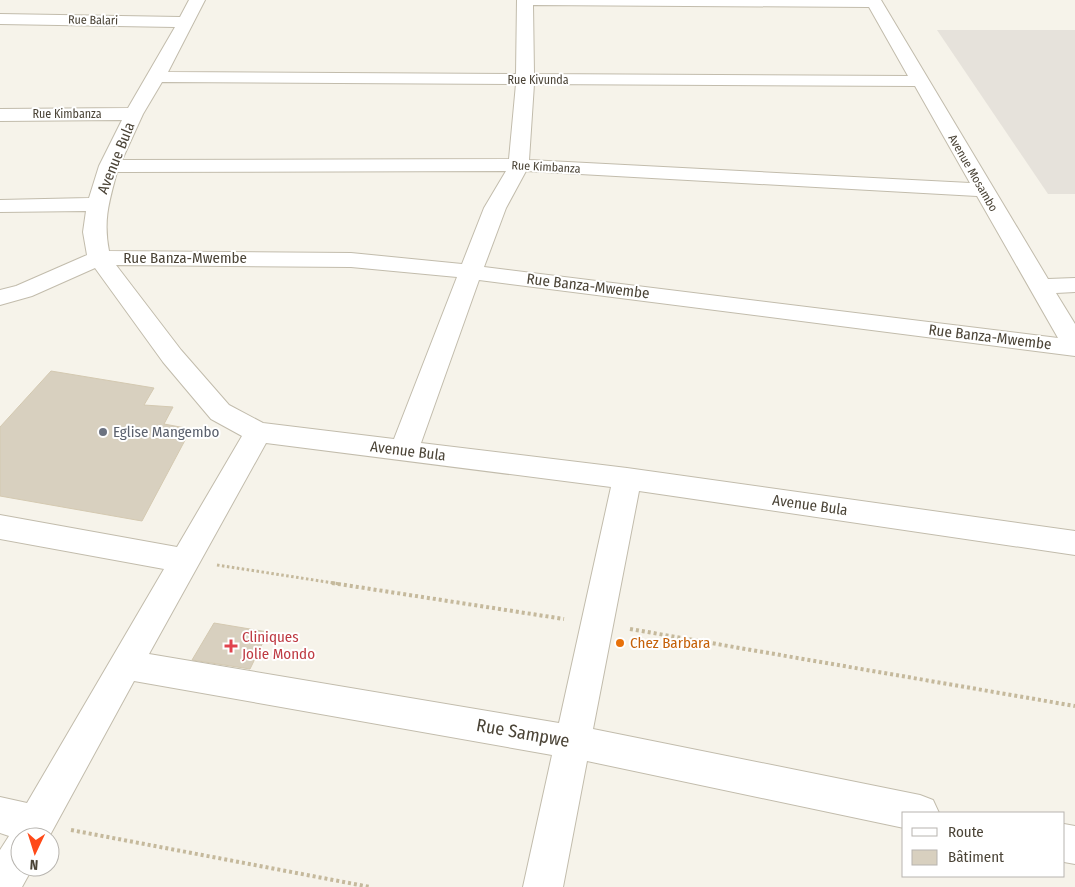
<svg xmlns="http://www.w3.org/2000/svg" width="1075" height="887" font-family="'Fira Sans Condensed',sans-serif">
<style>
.industrial{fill:#e6e2db}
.building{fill:#d8d0bf;stroke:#d4c9b1}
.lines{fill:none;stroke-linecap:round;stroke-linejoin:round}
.minor-casing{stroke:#c2bcac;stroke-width:2}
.path-far1{stroke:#c5b99c;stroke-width:3;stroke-dasharray:2.5 2.5;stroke-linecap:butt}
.path{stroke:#c5b99c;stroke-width:4;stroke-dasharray:3 3;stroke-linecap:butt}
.minor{fill:#fff;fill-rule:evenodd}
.worship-dot{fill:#6b7280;stroke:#fff;stroke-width:2}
.food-dot{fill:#e8710a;stroke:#fff;stroke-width:2}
.health-dot{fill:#e0444e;stroke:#fff;stroke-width:2}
.labels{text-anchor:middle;stroke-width:4;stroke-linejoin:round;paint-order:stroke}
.far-street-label{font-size:12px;fill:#4b4437;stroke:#fff}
.street-label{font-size:15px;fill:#4b4437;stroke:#fff}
.worship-label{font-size:15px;fill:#5b616d;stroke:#fff;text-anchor:start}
.health-label{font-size:15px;fill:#be3a42;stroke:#fff;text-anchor:start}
.food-label{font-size:15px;fill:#c56008;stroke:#fff;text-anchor:start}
.near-street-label{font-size:18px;fill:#4b4437;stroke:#fff}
</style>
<rect width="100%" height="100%" fill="#f6f3ea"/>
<!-- industrial -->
<path class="industrial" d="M937,30H1075V194H1048Z"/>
<!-- building -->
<path class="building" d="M51,371L154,388L144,405L173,407L164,424L191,429L142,521L0,496V427Z
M214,623L268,632L250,669L192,660Z"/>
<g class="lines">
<!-- minor casing -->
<g class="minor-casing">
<path id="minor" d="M189,0H205L168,72L516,74L517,0H881L1048,279L1075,278V292L1056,293L1075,324V356L479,280L421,443L627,468L1075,531V555L639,491L593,729L920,795L933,800L939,813H904V828L587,761L563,887H523L552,755L134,681L49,837H20V867H33L22,887H0V850L9,836L0,833V797L27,803L164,569L0,539V515L177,547L242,436L211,419L163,362L95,268L32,296L0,305V290L16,286L87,255L83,232L86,211L0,212V200L89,198L99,166L122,120L0,121V109L128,108L175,27L0,24V14L180,17ZM533,5L869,7L908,76L534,74ZM162,82L516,84L509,159L122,160L143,114ZM534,84L915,86L970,183L529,160ZM506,171L484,208L462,264L351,253L109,251C103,220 109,202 117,172ZM526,171L977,196L1058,338L484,267L506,208ZM116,265L351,267L457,277L394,439L263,423L229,405L181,350ZM266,443L611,487L559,723L149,654Z
M1064,824L1075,826V864L1064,862Z"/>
</g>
<!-- path-far1 -->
<path class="path-far1" d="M217,565L340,584"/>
<!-- path -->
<path class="path" d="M332,583L564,619
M630,629L1075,706
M71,830L370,887"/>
<!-- minor -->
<use href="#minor" class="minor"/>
</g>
<!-- markers -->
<circle class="worship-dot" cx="103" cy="432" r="5"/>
<circle class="food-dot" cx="620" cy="643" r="5"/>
<path class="health-dot" d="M228.5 638.5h5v5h5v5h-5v5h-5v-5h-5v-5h5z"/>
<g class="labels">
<!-- far-street labels -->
<g class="far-street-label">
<text transform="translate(93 20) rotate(1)" y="4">Rue Balari</text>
<text x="538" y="84">Rue Kivunda</text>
<text x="67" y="118">Rue Kimbanza</text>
<text transform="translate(546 167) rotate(3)" y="4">Rue Kimbanza</text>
<text transform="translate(973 173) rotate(60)" y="4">Avenue Mosambo</text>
</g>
<!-- street labels -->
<g class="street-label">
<text transform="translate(116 158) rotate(-68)" y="5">Avenue Bula</text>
<text x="185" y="263">Rue Banza-Mwembe</text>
<text transform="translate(588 286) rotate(7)" y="5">Rue Banza-Mwembe</text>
<text transform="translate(990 337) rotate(7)" y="5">Rue Banza-Mwembe</text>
<text transform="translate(408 451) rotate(7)" y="5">Avenue Bula</text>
<text transform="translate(810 505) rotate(8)" y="5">Avenue Bula</text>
</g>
<!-- worship labels -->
<g class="worship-label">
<text x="113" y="437">Eglise Mangembo</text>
</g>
<!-- health labels -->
<g class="health-label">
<text x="242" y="642">Cliniques<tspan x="242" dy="17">Jolie Mondo</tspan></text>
</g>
<!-- food labels -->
<g class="food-label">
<text x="630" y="648">Chez Barbara</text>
</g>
<!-- near-street labels -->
<g class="near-street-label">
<text transform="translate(523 733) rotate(10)" y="6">Rue Sampwe</text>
</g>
</g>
<!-- legend -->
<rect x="902" y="812" width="162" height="65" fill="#ffffff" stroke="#b7b4af"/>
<rect x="912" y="828" width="25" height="8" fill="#ffffff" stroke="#b7b4af"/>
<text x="948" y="837" font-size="15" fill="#4b4437">Route</text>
<rect x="912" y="850" width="25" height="15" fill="#d8d0bf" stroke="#b7b4af"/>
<text x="948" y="862" font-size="15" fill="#4b4437">Bâtiment</text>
<!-- north arrow -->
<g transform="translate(35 852) rotate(184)"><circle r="24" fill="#ffffff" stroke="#b7b4af"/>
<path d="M0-4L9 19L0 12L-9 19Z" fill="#ff4a18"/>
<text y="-8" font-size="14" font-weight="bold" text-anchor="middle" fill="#4b4437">N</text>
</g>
</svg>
